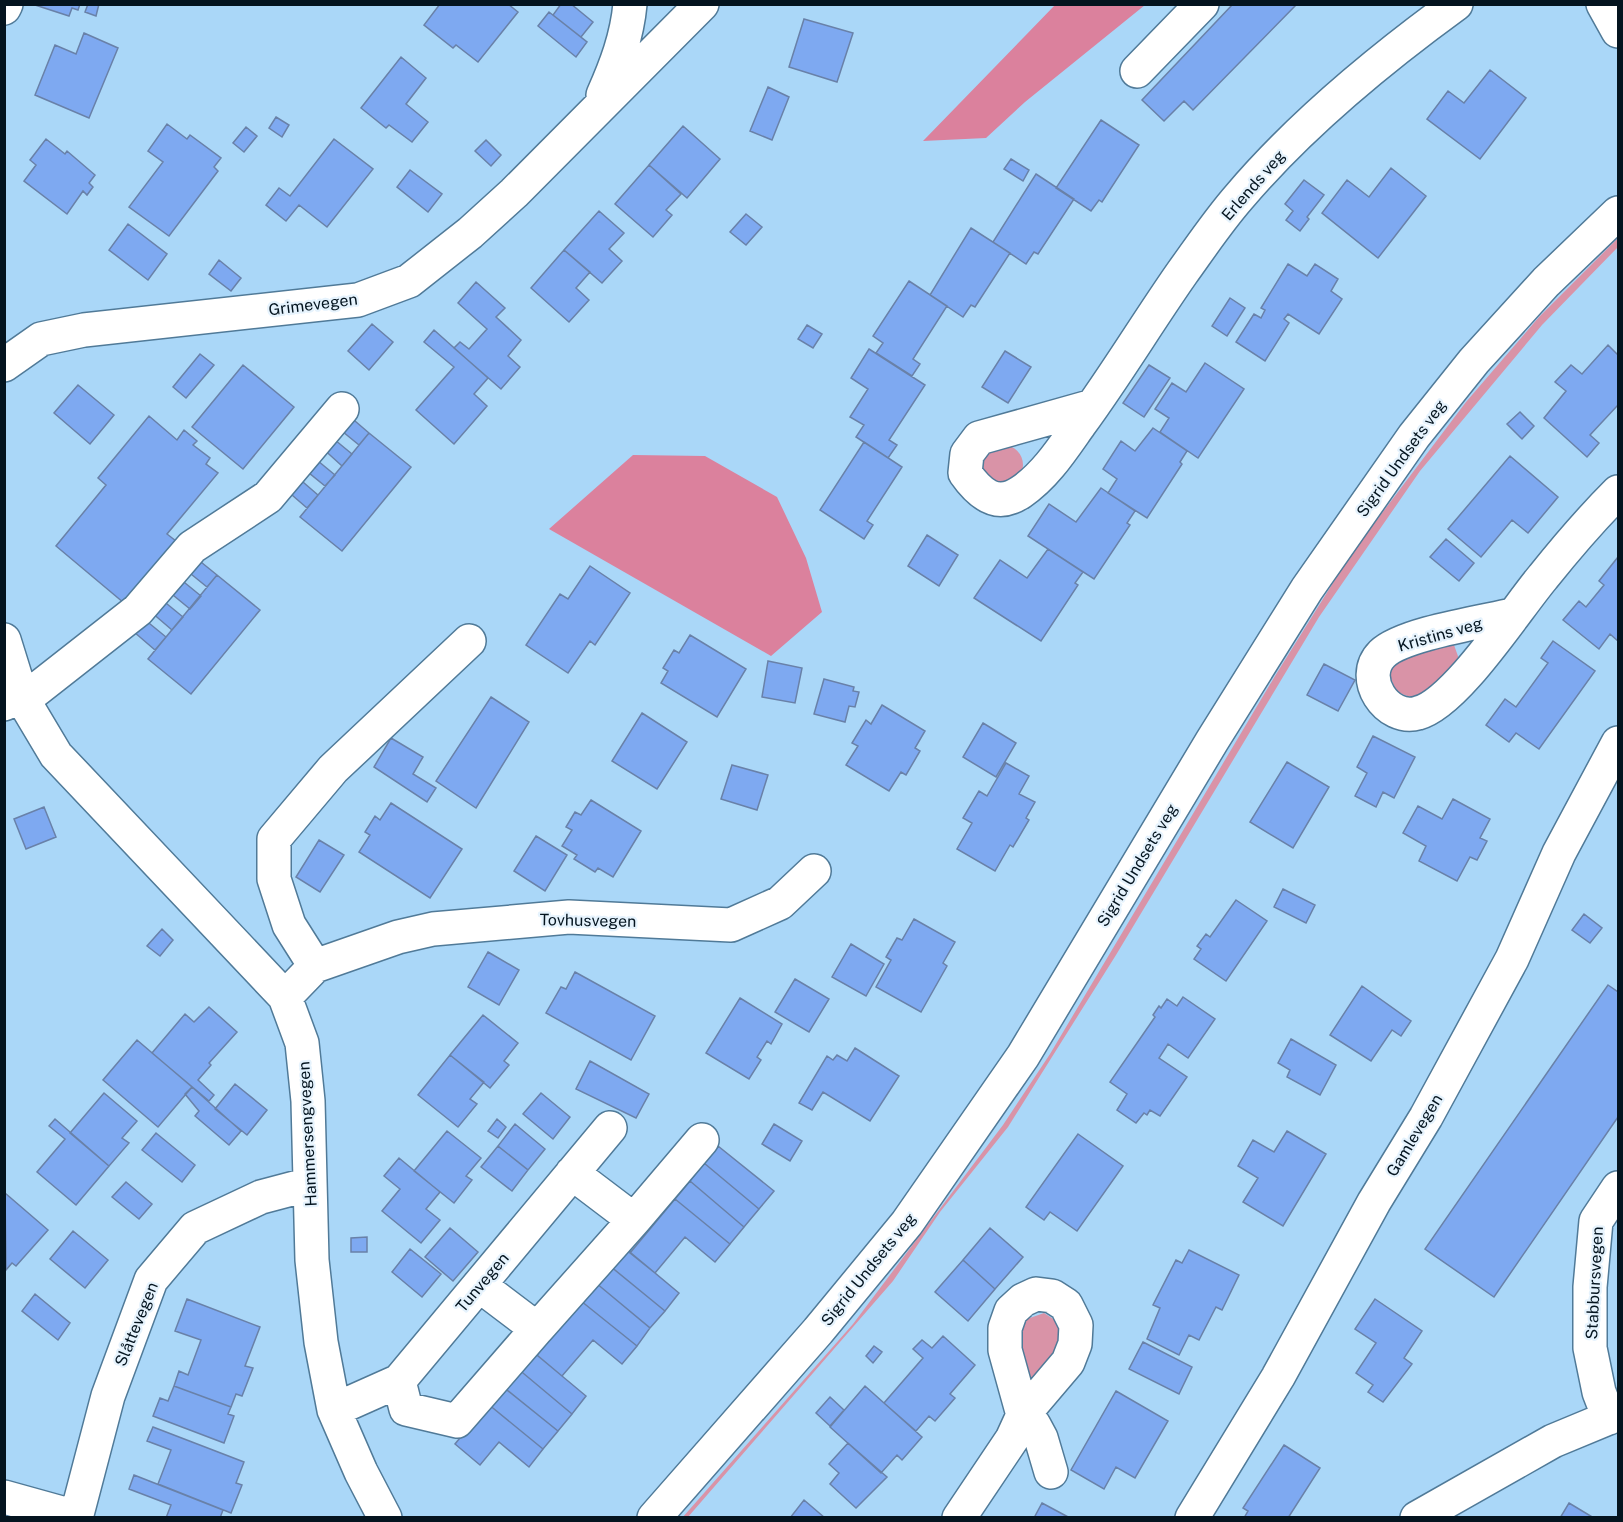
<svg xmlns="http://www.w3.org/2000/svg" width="1623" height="1522" font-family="'Public Sans',sans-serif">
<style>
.green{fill:#d993a7}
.forest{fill:#db819d}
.building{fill:#7ea9f1;stroke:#6981a8;stroke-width:1.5}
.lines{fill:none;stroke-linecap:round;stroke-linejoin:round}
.minor-casing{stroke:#507a98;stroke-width:36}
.minor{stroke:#fff;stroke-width:33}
.labels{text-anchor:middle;stroke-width:4.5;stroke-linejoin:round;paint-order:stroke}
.street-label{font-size:16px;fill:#04141f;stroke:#e6f3fd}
</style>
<rect width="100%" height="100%" fill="#aad7f8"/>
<!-- green -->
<path class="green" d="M1618,238V247L1542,325L1420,471L1319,617L1116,955L1008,1127L940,1212L893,1281L688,1517L682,1518L853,1324L1003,1125L1050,1054L1275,676L1351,554L1466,402L1539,317Z
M983 465a20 20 0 1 1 40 0a20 20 0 1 1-40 0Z
M1449,643L1454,645L1459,659C1442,677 1421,712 1395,689L1389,673L1396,659Z
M1044,1313L1061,1324L1064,1342L1036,1382L1028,1381L1018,1338L1027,1319Z"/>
<!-- forest -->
<path class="forest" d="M1056,4L1145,5L1025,102L986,138L923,141Z
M633,455L705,456L777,497L806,558L822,612L771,656L549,529Z"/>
<!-- building -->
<path class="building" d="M32,4H80L78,10L72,8L69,16Z
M88,4H99L96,16L85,12Z
M440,4H508L518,12L478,62L456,45L453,48L424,25Z
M561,4H571L593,22L581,37L553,15Z
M1233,4H1297L1193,110L1184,101L1164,121L1142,100Z
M549,12L587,42L576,57L538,26Z
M804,19L853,33L837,82L789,67Z
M84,33L118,48L89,118L35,95L55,45L76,54Z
M401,57L426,78L406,104L428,122L412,142L389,125L386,128L361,108Z
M1490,70L1526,98L1480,159L1427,119L1448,91L1464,103Z
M768,87L789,97L772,140L750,131Z
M276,117L289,125L282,137L269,128Z
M1101,120L1139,145L1102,202L1099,200L1091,211L1056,188Z
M167,124L187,139L190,135L221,158L214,167L218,171L169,236L129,207L163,162L148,151Z
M683,126L720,159L687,198L649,165Z
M246,127L257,136L244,152L233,143Z
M46,139L65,154L67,151L95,175L89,183L93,187L87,195L83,191L67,214L24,181L36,165L30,160Z
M334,139L373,169L327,227L299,205L286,221L266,205L279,188L290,196Z
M486,140L501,155L491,166L475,151Z
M1011,159L1029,170L1023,181L1004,169Z
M649,165L681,194L666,210L672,215L653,237L615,204Z
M1391,168L1426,196L1378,258L1322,213L1347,180L1369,197Z
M410,170L442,194L428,212L397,187Z
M1036,174L1074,199L1038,254L1034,252L1026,264L993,242Z
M1304,180L1324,195L1307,217L1309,219L1300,231L1286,220L1293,211L1285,204Z
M599,211L624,233L609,249L622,261L602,283L564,250Z
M746,214L762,227L746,245L730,232Z
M128,224L167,254L148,280L109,250Z
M971,228L1010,253L975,307L971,305L963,317L930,295Z
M564,250L590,272L576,288L589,300L569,322L531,288Z
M219,260L241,278L231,291L209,274Z
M1288,264L1307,276L1315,264L1338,279L1331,291L1342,299L1319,334L1288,314L1284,319L1289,323L1265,361L1236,342L1254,314L1261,318L1265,310L1261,308Z
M909,281L947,306L913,359L920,364L912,376L876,353L883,343L873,336Z
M476,282L505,308L496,317L521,340L508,356L520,367L501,389L454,348L460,342L469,349L487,329L458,303Z
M1230,298L1245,308L1227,336L1212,326Z
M372,324L393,342L369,370L348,351Z
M807,325L822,334L813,348L798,339Z
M434,330L488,378L474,394L487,406L454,444L416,410L454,367L424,342Z
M1608,345L1618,355V405L1590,435L1599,443L1587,457L1544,418L1566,391L1555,382L1571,365L1582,374Z
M869,349L925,385L889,440L897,445L888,458L856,437L864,425L850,417L868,389L851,378Z
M1005,351L1031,367L1008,403L982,387Z
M200,354L214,365L186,398L173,387Z
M1205,363L1244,389L1198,458L1160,432L1169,418L1155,409L1172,383L1186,392Z
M243,365L294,407L243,469L192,427Z
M1149,365L1170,378L1144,417L1123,403Z
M78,385L114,415L90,444L54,413Z
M1520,412L1534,426L1522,439L1507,424Z
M348,415L369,433L359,445L337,427Z
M149,416L177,440L184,430L197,441L193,445L210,458L206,464L218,473L167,534L176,541L124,603L56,546L106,485L98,478Z
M1153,428L1187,451L1180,462L1182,464L1147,518L1108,493L1117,479L1103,469L1121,441L1135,451Z
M369,433L411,467L342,551L300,517Z
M329,435L352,454L342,466L320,446Z
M864,442L902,467L867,521L873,525L864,539L820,510Z
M312,456L335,475L325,486L303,468Z
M1510,456L1558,497L1528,533L1512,520L1481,557L1448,529Z
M296,476L318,495L307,508L285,489Z
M1101,488L1135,511L1127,523L1130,525L1094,579L1028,536L1049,504L1076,522Z
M927,535L958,555L939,586L908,566Z
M1446,539L1474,563L1459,581L1430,557Z
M1048,549L1083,572L1075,583L1078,585L1041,641L974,598L1000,560L1027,578Z
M1618,557V641L1610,634L1599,649L1563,620L1579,601L1586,607L1604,585L1599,581Z
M196,558L217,575L207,587L186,570Z
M590,566L630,593L595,645L590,641L568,673L526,645L560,594L568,599Z
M217,575L260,610L191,694L148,659Z
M179,578L201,596L190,609L168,591Z
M161,599L183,617L172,630L151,612Z
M144,619L166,637L155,650L134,632Z
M690,635L746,669L717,717L661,683L668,671L663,668L674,650L679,653Z
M1553,641L1595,671L1539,749L1516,733L1509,742L1486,725L1505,699L1516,707L1548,663L1541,658Z
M768,661L802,668L795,703L762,697Z
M1324,664L1355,680L1338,711L1307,695Z
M824,679L854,687L853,691L859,692L855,707L849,706L845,722L814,714Z
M491,697L529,722L476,808L436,781Z
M882,705L925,731L915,748L920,751L906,775L901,772L889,791L846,765L858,746L852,743L866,720L871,724Z
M642,713L687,742L657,789L612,761Z
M983,723L1016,743L996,777L963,757Z
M1373,736L1415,757L1394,798L1383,792L1376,807L1355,796L1367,773L1357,767Z
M391,738L423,757L413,774L436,788L427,802L374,767Z
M1287,762L1329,787L1293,848L1250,822Z
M1006,763L1029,776L1019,794L1035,802L1026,818L1029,820L1013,847L1010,845L995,871L957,849L972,823L963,818L979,791L987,796Z
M732,765L768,775L757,810L721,799Z
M1453,799L1490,819L1480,838L1487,841L1477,860L1470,857L1457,881L1419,861L1426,846L1403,833L1418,806L1442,819Z
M591,800L641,831L613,877L598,868L595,872L574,859L577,855L562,846L572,830L566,827L575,812L581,815Z
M391,803L462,849L430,898L359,852L370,835L365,832L375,816L380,820Z
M44,807L56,837L26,849L14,819Z
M536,836L567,855L545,891L514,871Z
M319,840L344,855L320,892L296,877Z
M1283,889L1315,905L1306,923L1274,907Z
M1236,900L1267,921L1226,981L1194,959L1201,949L1197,946L1206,934L1210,937Z
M1584,914L1602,928L1590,943L1572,930Z
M914,919L955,942L943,963L947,966L921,1012L876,987L891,960L886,957L897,938L902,940Z
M162,929L173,940L160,956L147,946Z
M851,944L884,964L866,996L832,977Z
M488,952L519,970L499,1005L468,987Z
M575,972L655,1016L631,1060L546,1013L561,987L566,989Z
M795,979L829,999L809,1032L775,1012Z
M1608,985L1618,992V1117L1494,1297L1425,1249Z
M1362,986L1411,1021L1401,1036L1392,1030L1371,1061L1330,1035Z
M1183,997L1215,1019L1188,1058L1168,1044L1159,1058L1187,1077L1160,1116L1150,1110L1147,1115L1144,1113L1136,1123L1117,1110L1127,1094L1110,1082L1155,1017L1153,1015L1159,1006L1161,1008L1167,999L1177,1006Z
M740,998L782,1024L771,1044L767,1041L757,1057L761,1060L749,1079L706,1053Z
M209,1007L237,1032L209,1063L211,1065L198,1080L214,1095L209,1101L152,1053L185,1014L194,1022Z
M483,1015L518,1043L504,1061L509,1065L490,1088L450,1055Z
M1291,1039L1336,1065L1320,1095L1287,1077L1290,1070L1278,1063Z
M137,1040L192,1087L158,1127L103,1080Z
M855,1048L899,1076L870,1121L823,1092L812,1110L799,1103L827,1056L833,1060L837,1055L847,1061Z
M450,1055L484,1082L470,1099L477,1104L458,1127L418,1095Z
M590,1061L649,1094L636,1118L576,1089Z
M235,1084L267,1110L247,1135L215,1109Z
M192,1087L241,1131L229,1145L195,1116L199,1111L185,1094Z
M104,1093L137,1121L122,1138L129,1143L109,1166L70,1133Z
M541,1093L570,1117L553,1139L523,1114Z
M55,1119L109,1166L76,1205L37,1172L65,1139L49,1126Z
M497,1119L506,1127L498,1138L488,1131Z
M515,1124L545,1149L528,1170L498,1146Z
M774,1124L802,1141L790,1161L762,1144Z
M447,1131L481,1158L466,1176L472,1180L454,1203L414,1171Z
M1287,1131L1326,1154L1283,1226L1243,1202L1258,1178L1238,1166L1253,1140L1274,1152Z
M156,1133L195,1165L182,1182L142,1150Z
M1078,1134L1123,1166L1077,1231L1050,1212L1044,1220L1026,1207Z
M498,1146L528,1170L512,1191L481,1167Z
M718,1146L774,1191L759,1209L704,1163Z
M399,1158L440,1192L426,1209L440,1220L421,1243L382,1211L400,1189L384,1176Z
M704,1163L759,1209L744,1227L690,1181Z
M690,1181L744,1227L730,1244L675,1199Z
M126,1182L152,1204L139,1219L112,1197Z
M5,1193L48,1230L16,1266L12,1263L6,1270Z
M675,1199L730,1244L715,1262L685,1237L655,1273L630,1253Z
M450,1228L478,1252L453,1281L425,1257Z
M990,1228L1023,1257L995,1289L963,1260Z
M73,1231L108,1260L85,1288L50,1259Z
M367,1237V1252H351V1238Z
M625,1248L679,1293L665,1311L610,1266Z
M410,1249L441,1274L422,1297L392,1272Z
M1189,1250L1239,1275L1222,1310L1216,1307L1199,1340L1189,1335L1179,1355L1147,1339L1160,1308L1153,1305L1176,1260L1182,1263Z
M963,1260L995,1289L968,1321L935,1292Z
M610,1266L665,1311L650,1328L596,1283Z
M596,1283L650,1328L637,1346L581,1301Z
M35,1294L70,1323L58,1340L22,1311Z
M187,1299L260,1327L245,1366L253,1368L242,1396L236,1394L231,1407L174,1386L179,1371L188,1375L201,1340L175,1331Z
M1375,1299L1422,1331L1404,1358L1412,1364L1383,1402L1368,1392L1373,1385L1356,1373L1376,1343L1355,1329Z
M581,1301L637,1346L622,1364L593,1340L562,1376L537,1355Z
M943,1336L975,1365L950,1394L955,1398L935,1421L929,1416L916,1431L884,1403L923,1358L913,1349L922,1340L932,1348Z
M1143,1342L1192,1367L1179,1394L1129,1369Z
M874,1346L882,1352L873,1363L866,1356Z
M532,1351L586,1396L572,1414L517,1368Z
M517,1368L572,1414L558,1431L502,1386Z
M174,1386L231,1407L228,1414L234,1416L224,1443L153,1416L160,1398L168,1401Z
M502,1386L558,1431L543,1449L488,1404Z
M865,1386L922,1437L902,1460L897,1455L881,1473L830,1427Z
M1116,1391L1168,1421L1135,1478L1116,1467L1104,1489L1071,1470Z
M830,1397L844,1410L830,1426L816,1413Z
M488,1404L543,1449L529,1467L499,1442L480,1465L455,1444Z
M153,1427L244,1462L236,1483L242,1485L231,1513L158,1484L171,1450L147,1441Z
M848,1443L887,1477L856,1508L830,1484L839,1473L829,1464Z
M1284,1445L1320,1468L1288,1518H1244L1248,1511L1243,1508Z
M134,1475L223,1510L220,1518H166L171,1505L129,1489Z
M804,1500L825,1518H790Z
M1042,1503L1070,1518H1034Z
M1569,1503L1594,1518H1560Z"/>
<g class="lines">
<!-- minor casing -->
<g class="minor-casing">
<path id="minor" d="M1603,4L1618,31
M4,8L6,4
M1137,71L1202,4
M603,95C616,66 627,37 630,4
M4,365L41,339L84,330L358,300L409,281L470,233L514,193L702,4
M1093,406L979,438L967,454L965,473C979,493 996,509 1021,492C1046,475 1063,448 1080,424C1116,375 1147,323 1182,273C1200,248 1218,221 1239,197C1300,125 1379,60 1456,4
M1512,615C1482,622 1402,634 1382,654C1358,678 1387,722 1418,713C1456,703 1516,609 1543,577C1567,547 1592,518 1618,492
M4,640L22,698L56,755L285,997L302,1043L308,1101L312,1260L321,1342L334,1410L361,1472L385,1518
M4,704L36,690L138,610L192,547L268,497L342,409
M315,966L289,925L274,879V839L333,769L469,641
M285,997L315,966L398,937L433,929L569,917L731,925L780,903L814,871
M634,1220L702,1140
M479,1285L537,1329L634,1220L572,1173
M399,1381L406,1409L457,1421L537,1329
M334,1410L399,1381L610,1128
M1609,1418L1599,1392L1590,1348V1287L1596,1221L1618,1188
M4,1497L76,1517
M76,1518L108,1396L151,1280L195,1228L261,1197L310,1184
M654,1518L818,1331L907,1223L1023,1056L1212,741L1307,589L1414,436L1474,361L1546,282L1618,213
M959,1518L1012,1439L1023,1415L1068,1362L1075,1344L1076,1325L1066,1305L1052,1296L1036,1294L1023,1300L1011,1311L1005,1328V1350L1023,1415L1034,1425L1041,1438L1051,1472
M1192,1518L1278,1377L1374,1202L1426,1117L1512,959L1559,853L1618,743
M1417,1518L1553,1441L1618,1414"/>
</g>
<!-- minor -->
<use href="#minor" class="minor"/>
</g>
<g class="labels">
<!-- street labels -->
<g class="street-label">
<text transform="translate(1253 185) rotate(-49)" y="6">Erlends veg</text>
<text transform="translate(313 304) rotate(-7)" y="6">Grimevegen</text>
<text transform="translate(1401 458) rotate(-54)" y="6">Sigrid Undsets veg</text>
<text transform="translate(1440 634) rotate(-16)" y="6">Kristins veg</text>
<text transform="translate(1137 865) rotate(-59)" y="6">Sigrid Undsets veg</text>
<text transform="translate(588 920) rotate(1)" y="6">Tovhusvegen</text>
<text transform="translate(307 1134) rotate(-93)" y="6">Hammersengvegen</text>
<text transform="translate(1414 1135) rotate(-59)" y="6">Gamlevegen</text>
<text transform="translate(868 1269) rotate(-51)" y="6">Sigrid Undsets veg</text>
<text transform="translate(482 1282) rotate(-50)" y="6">Tunvegen</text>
<text transform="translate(1594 1283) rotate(-87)" y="6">Stabbursvegen</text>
<text transform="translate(136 1324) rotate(-68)" y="6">Slåttevegen</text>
</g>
</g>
<!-- border -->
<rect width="1623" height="1522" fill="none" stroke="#04141f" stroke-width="12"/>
</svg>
